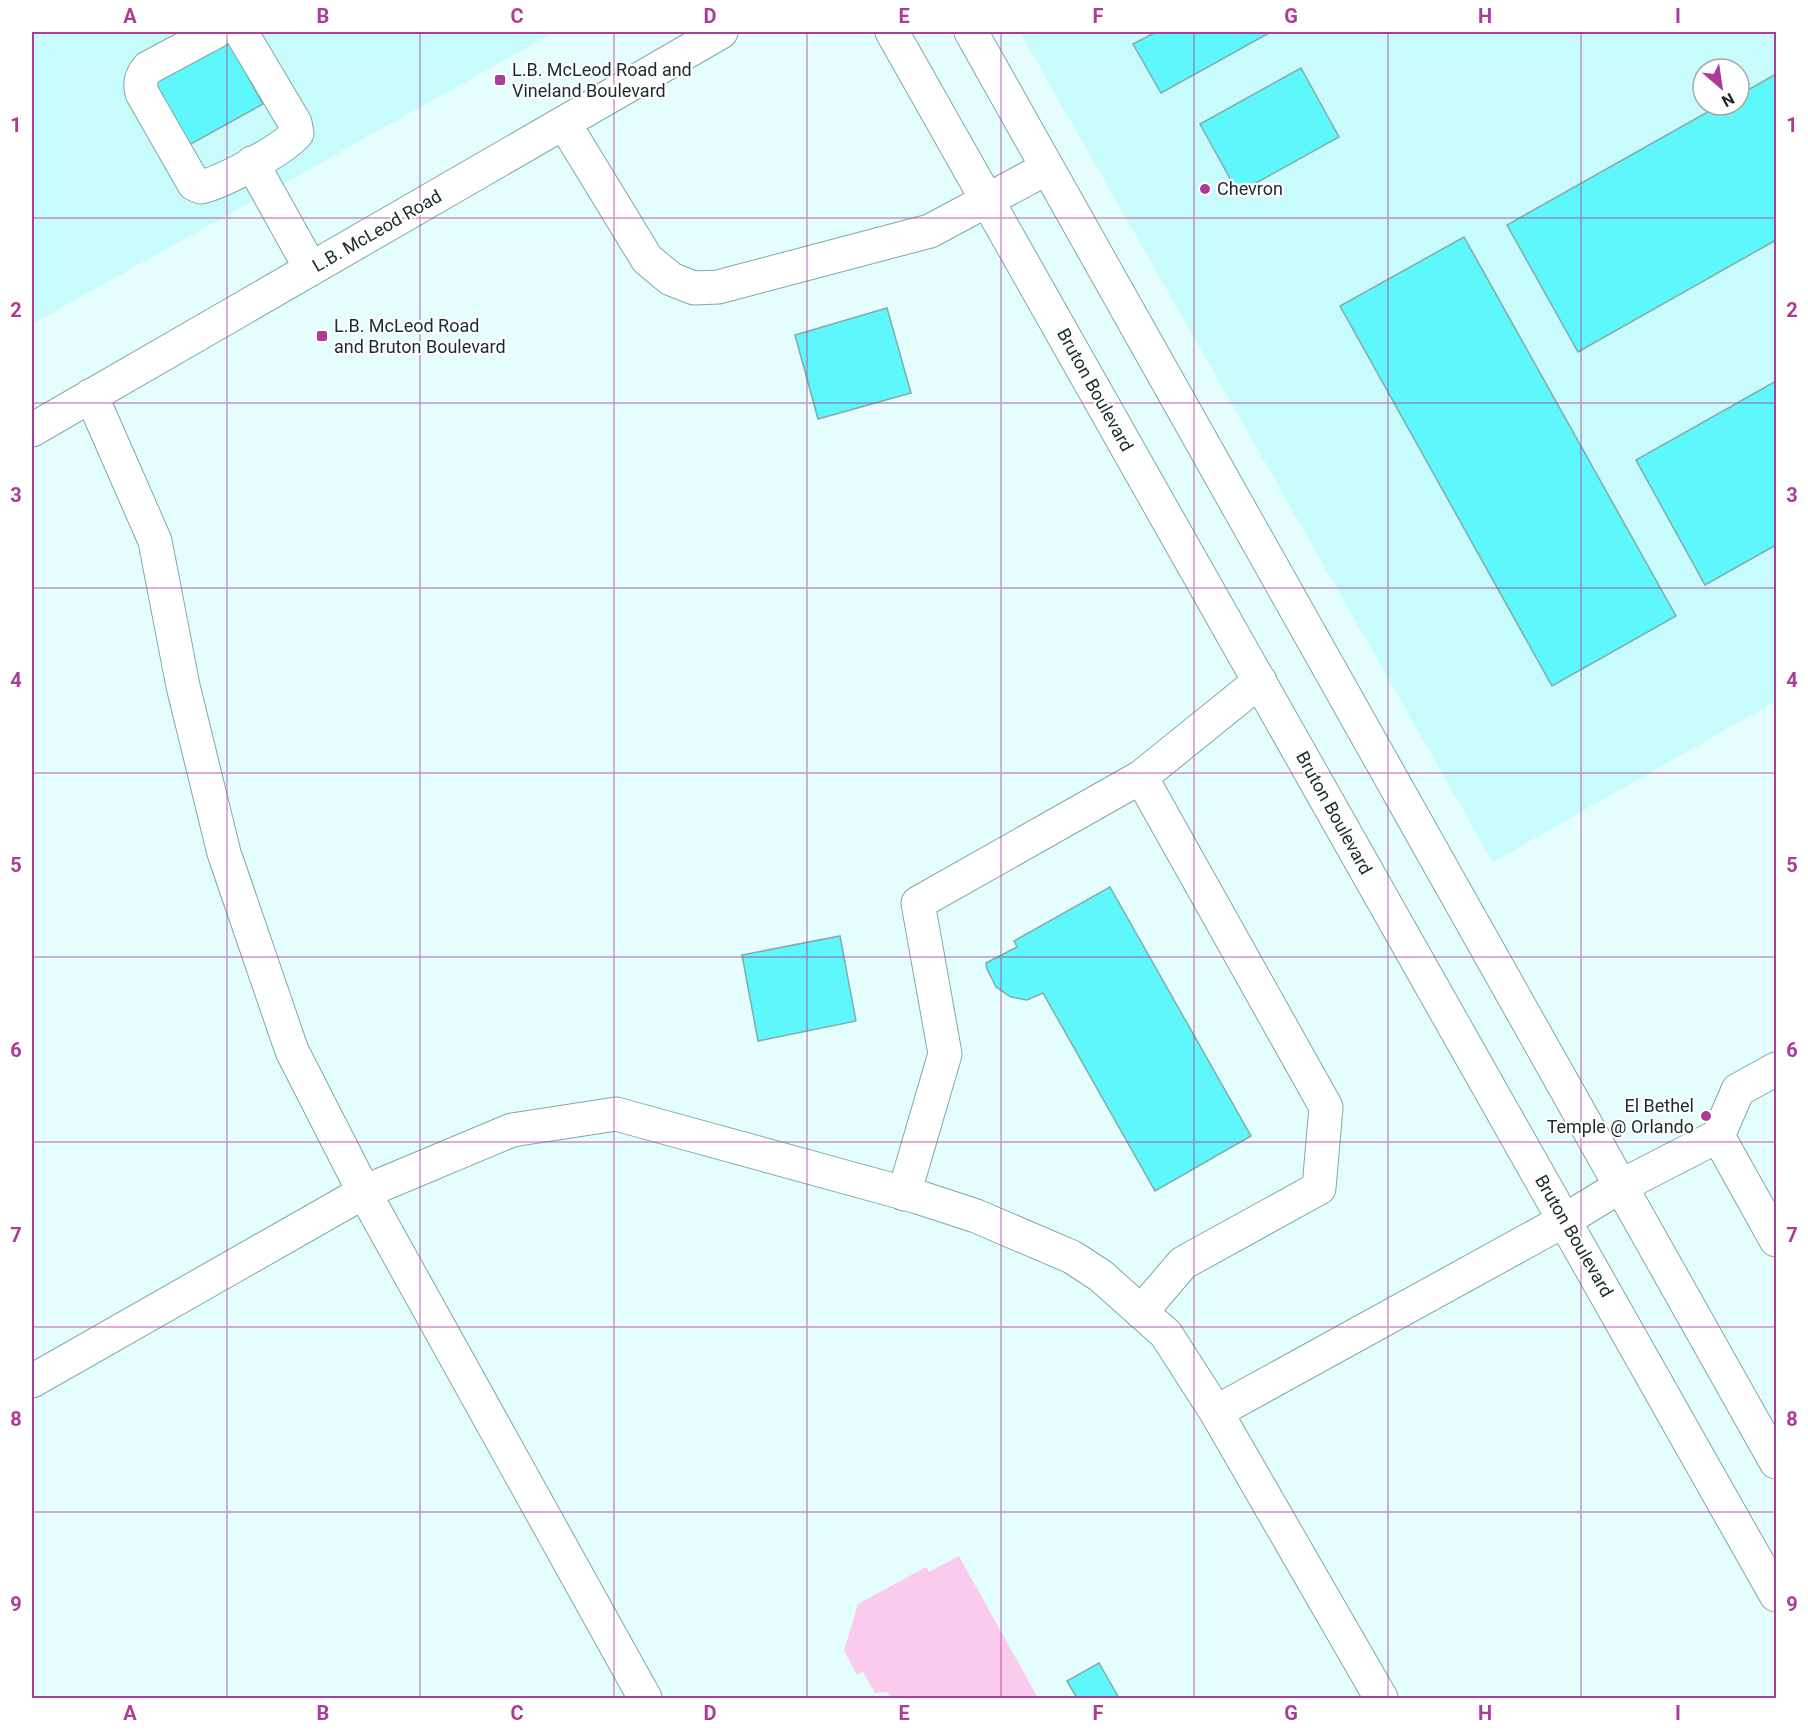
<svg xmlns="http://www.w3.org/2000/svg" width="1808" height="1730" font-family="Roboto,sans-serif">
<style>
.built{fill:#c7fbfc;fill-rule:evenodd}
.green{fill:#fbcbee}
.building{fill:#5ef7fb;stroke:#83abab;stroke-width:1.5}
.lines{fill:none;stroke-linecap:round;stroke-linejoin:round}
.minor-casing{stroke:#81a8a9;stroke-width:35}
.minor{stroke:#fff;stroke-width:33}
.grid{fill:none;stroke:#ad3c98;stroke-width:1.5;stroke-opacity:0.55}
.poi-dot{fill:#ad3c98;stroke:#fff;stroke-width:2}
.labels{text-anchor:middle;stroke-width:4.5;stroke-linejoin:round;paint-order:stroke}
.poi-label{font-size:18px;fill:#1c2c2c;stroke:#fff;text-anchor:start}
.street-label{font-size:18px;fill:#1c2c2c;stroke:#fff}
.neatline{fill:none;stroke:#ad3c98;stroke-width:2}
.grid-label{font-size:20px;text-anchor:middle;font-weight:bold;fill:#ad3c98}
</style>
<rect width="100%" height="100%" fill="#e4fdfd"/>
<!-- built -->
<path class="built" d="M32,32H555L32,324Z
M1020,32H1776V701L1493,862ZM1703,69H1739V105H1703Z"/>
<!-- green -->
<path class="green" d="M959,1556L1038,1698H891L887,1692L875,1693L863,1672L857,1675L844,1651L858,1604L926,1567L929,1572Z"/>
<!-- building -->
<path class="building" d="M1156,32H1271L1161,93L1133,44Z
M228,41L263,104L189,145L154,82Z
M1301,68L1339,137L1238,193L1200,124Z
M1776,74V240L1578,352L1507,225L1720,105H1739V95Z
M1464,237L1676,616L1552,686L1340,306Z
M887,308L911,393L818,419L795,335Z
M1776,381V545L1705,585L1636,460Z
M1110,887L1251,1136L1155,1191L1043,993L1027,1000L1011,997L996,987L987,969L986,963L1017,947L1014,941Z
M840,936L856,1021L758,1041L742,955Z
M1099,1663L1119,1698H1077L1067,1681Z"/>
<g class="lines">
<!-- minor casing -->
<g class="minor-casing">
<path id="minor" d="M215,32L148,68C141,76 139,83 142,93L194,184L201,187C223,182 283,150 297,133L295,123L241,32
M892,32L1776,1595
M971,32L1776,1462
M564,123L647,259L671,279L694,288L718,287L930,231L1047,168
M252,163L311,269
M91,395L155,541L183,686L224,853L292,1051L364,1192L645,1698
M32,430L721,32
M1718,1136L1738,1090L1776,1069
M904,1194L945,1054L918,903L1141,777L1260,681
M1141,1312L1183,1263L1319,1188L1326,1107L1141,777
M32,1381L364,1192L512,1130L616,1114L918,1197L976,1216L1072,1257L1101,1276L1166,1334L1216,1412L1381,1698
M1216,1412L1565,1220L1621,1186L1718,1136L1776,1240"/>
</g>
<!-- minor -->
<use href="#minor" class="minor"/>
</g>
<!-- grid -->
<path class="grid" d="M227,32V1698M420,32V1698M614,32V1698M807,32V1698M1001,32V1698M1194,32V1698M1388,32V1698M1581,32V1698M32,218H1776M32,403H1776M32,588H1776M32,773H1776M32,957H1776M32,1142H1776M32,1327H1776M32,1512H1776"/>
<!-- markers -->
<g class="poi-dot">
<rect x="494" y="74" width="12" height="12" rx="3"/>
<circle cx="1205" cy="189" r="6"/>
<rect x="316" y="330" width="12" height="12" rx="3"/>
<circle cx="1706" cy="1116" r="6"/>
</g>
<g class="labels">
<!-- poi labels -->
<g class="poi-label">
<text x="512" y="76">L.B. McLeod Road and<tspan x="512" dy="21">Vineland Boulevard</tspan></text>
<text x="1217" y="195">Chevron</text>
<text x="334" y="332">L.B. McLeod Road<tspan x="334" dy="21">and Bruton Boulevard</tspan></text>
<text x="1694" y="1112" text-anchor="end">El Bethel<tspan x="1694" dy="21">Temple @ Orlando</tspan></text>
</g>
<!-- street labels -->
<g class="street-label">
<text transform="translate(377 231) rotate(-30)" y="6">L.B. McLeod Road</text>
<text transform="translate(1095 390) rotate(61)" y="6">Bruton Boulevard</text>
<text transform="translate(1334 813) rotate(61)" y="6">Bruton Boulevard</text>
<text transform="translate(1574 1236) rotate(60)" y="6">Bruton Boulevard</text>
</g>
</g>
<!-- border -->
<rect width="1808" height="1730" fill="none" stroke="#ffffff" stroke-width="66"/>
<!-- north arrow -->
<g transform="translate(1721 87) rotate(151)"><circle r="28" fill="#ffffff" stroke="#a4abab" stroke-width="1.5"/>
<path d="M0-4.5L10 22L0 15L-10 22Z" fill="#ad3c98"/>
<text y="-9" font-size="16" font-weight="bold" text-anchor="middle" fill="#1c2c2c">N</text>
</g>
<rect x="33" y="33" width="1742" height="1664" class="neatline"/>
<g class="grid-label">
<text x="130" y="23">A</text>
<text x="323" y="23">B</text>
<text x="517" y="23">C</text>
<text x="710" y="23">D</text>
<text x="904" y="23">E</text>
<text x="1098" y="23">F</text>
<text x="1291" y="23">G</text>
<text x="1485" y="23">H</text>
<text x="1678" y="23">I</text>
<text x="16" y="132">1</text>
<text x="1792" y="132">1</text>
<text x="16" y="317">2</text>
<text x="1792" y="317">2</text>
<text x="16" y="502">3</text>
<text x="1792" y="502">3</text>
<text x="16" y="687">4</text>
<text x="1792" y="687">4</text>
<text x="16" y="872">5</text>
<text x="1792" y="872">5</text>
<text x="16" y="1057">6</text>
<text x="1792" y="1057">6</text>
<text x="16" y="1242">7</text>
<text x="1792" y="1242">7</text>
<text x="16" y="1426">8</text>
<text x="1792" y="1426">8</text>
<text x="16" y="1611">9</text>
<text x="1792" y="1611">9</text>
<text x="130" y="1720">A</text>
<text x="323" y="1720">B</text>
<text x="517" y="1720">C</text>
<text x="710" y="1720">D</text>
<text x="904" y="1720">E</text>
<text x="1098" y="1720">F</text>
<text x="1291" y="1720">G</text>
<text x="1485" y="1720">H</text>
<text x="1678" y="1720">I</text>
</g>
</svg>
